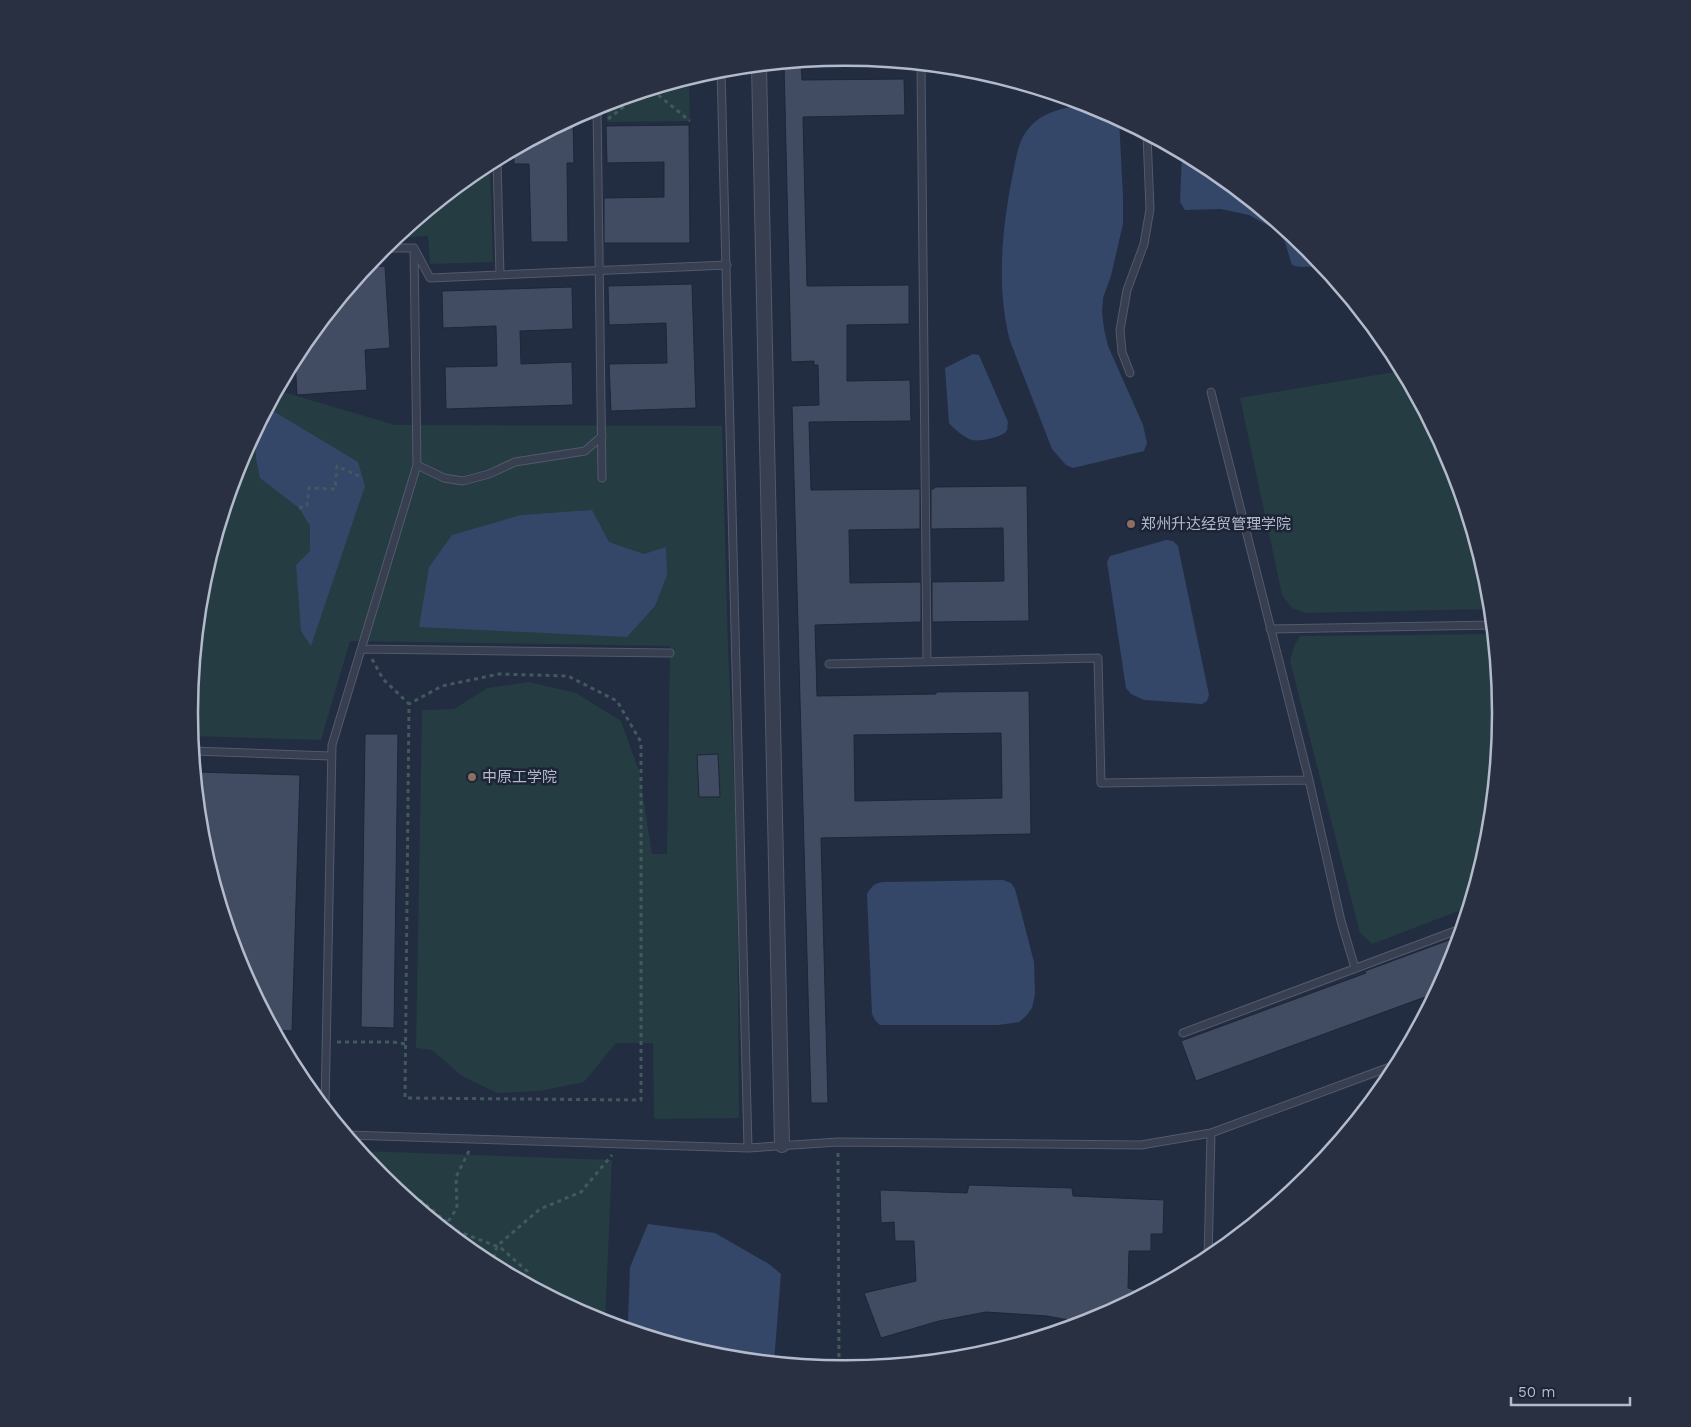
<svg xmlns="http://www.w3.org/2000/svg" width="1691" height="1427" font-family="'Work Sans','Noto Sans SC',sans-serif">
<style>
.green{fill:#243c42}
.water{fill:#344769}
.building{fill:#414c63;stroke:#1e2637;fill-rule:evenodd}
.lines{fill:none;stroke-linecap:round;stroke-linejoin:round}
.service-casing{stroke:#525a6b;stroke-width:9}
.minor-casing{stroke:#525a6b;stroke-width:16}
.path{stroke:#42595e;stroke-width:3;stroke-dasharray:4 4;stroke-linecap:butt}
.service{stroke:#373f50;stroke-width:7}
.minor{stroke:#373f50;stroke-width:14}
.education-dot{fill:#8d6e63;stroke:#1c2435;stroke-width:2}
.labels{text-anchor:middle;stroke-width:5;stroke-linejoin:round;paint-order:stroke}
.poi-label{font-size:15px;fill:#b3bacb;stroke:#1c2435;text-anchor:start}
.rim{fill:none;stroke:#b3bacb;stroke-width:2.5}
</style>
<rect width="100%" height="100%" fill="#222d41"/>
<!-- green -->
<path class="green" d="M689,79L690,121L607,122V104Z
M490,164L493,262L430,264L428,236L396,238L481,168Z
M1388,373H1404L1452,463L1489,586L1491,609L1305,613L1292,608L1282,595L1240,398Z
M280,387V391L395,425L722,426L728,646L737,854L739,1118L654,1119L653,1043H616L584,1082L540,1091L497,1093L462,1076L432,1050L416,1048L422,710L454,709L487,688L529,682L576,693L621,721L639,771L652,854H667L670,646L350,641L321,740L192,736L190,713L202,585L240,462Z
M1494,634L1501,714L1489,842L1469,907L1372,944L1360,933L1290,661L1295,644L1300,636Z
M360,1151L612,1160L605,1322L594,1319L481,1259L381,1177Z"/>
<!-- water -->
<path class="water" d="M1084,104L1097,108L1119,119L1123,196V224L1111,276L1103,298L1102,312L1104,329L1108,346L1143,425L1147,443L1144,451L1073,468L1066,465L1052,449L1010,341C996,288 1002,230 1012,178C1016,160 1017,142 1029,128C1043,111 1063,109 1084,104Z
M1182,153L1210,168L1310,250L1323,267C1311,265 1304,269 1292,265L1285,242L1276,230L1249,215L1221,209L1185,210L1180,202Z
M973,354L979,355L1008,422C1007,425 1008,428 1007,430C1004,437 979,442 972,440C965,438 954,429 949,423L945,368Z
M268,408L358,462L365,486L311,646L301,631L296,565L310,551V526L299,508L260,478L256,459L255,434Z
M592,510L609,542L644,554L666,547L667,575L655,606L627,637L419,627L429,567L452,535L521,515Z
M1166,540L1173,541L1178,546L1209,695L1207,701L1202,704L1144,700L1131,694L1126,688L1107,562L1110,556Z
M1003,880L1011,883L1015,889L1034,962L1035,994L1032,1008L1026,1016L1019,1022L998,1025H880L875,1020L872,1014L867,894C873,884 876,882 888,882Z
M648,1224L715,1233L769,1264L781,1274L774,1362L717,1357L634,1332L628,1321L630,1267Z"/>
<!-- building -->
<path class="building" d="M801,62L802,80L904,79L905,115L803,117L807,286L909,285V324L847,325V381L910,380L911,421L809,422L811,490L920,489V529L849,530L850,583L921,582V622L815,625L817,696L936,694V692L1029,691L1031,834L821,838L828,1103H811L792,406L819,405L818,365H814V361L791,362L784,64ZM1001,733L1002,798L855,801L854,735Z
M573,119L574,163H567L568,242H531L529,164H514V151Z
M689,125L690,243H604V198L664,197V162L607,163L606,126Z
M385,266L390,348L365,350L367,390L297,395L295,359L300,349L367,267Z
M692,284L696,408L611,411L609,364L667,363L666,323L609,325L608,286Z
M572,287L573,329L520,331L521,364L572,362L573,405L446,409L445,367L497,366L496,326L443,328L442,291Z
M1027,486L1029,621L932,622V582L1004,581L1003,528L931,529V489H934V487Z
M365,734H398L394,1028L361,1027Z
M718,754L720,797H699L697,755Z
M195,772L300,775L292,1031L275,1030L239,964L202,841Z
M1460,936L1451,965L1436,993L1196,1081L1181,1041L1366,973L1365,971Z
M969,1185L1072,1188L1073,1196L1164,1200L1163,1234H1151V1251H1129L1128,1288L1145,1293L1096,1320L1085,1323L1047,1316L986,1312L939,1321L881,1338L864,1293L916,1281L914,1241H895L894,1222L881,1223L880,1190L967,1193Z"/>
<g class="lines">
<!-- service casing -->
<g class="service-casing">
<path id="service" d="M921,65L927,662
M721,70L748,1148
M597,107L602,478
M497,160L500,275
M383,248H414L430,278L727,265
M1130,373L1122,352L1120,330L1127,290L1144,244L1150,209L1147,135
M1211,392L1309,780L1341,921L1355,968
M417,465L444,478L463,481L489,474L515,462L585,451L602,436
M1270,629L1493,625
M361,649L670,653
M829,664L1098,658L1101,783L1309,780
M193,751L331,756
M1183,1033L1463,928
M325,1108L332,745L417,465L414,248
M347,1135L748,1148L838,1142L1141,1145L1211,1133L1398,1064
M1208,1260L1211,1133"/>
</g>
<!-- minor casing -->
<g class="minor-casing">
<path id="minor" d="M759,66L782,1145"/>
</g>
<!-- path -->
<path class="path" d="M652,90L690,121
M608,119L641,93
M299,508L307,506L309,488L335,489L337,466L359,476
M372,659L383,679L409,704L405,1098L641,1100V742L617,701L568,676L499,674L442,686L409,704
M337,1042H393L405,1044
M838,1153L839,1369
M367,1160L395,1188
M404,1195L423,1202L457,1231L501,1248L527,1271L529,1284
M444,1228L457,1208L456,1177L470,1149
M486,1262L494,1256L497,1246L540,1209L581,1192L612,1155"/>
<!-- service -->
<use href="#service" class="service"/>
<!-- minor -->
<use href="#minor" class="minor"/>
</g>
<!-- markers -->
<g class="education-dot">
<circle cx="1131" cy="524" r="5"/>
<circle cx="472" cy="777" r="5"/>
</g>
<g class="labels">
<!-- poi labels -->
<g class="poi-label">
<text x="1141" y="529">郑州升达经贸管理学院</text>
<text x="482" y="782">中原工学院</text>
</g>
</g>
<!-- crop -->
<path d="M0 0H1691V1427H0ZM198 713a647 647 0 1 1 1294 0a647 647 0 1 1-1294 0Z" fill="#283041" fill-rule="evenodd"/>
<path class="rim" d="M198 713a647 647 0 1 1 1294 0a647 647 0 1 1-1294 0Z"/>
<!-- scale -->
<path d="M1511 1397v8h119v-8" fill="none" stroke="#b3bacb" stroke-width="2.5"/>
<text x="1518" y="1397" font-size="15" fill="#b3bacb" stroke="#1c2435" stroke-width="4" paint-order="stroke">50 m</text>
</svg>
